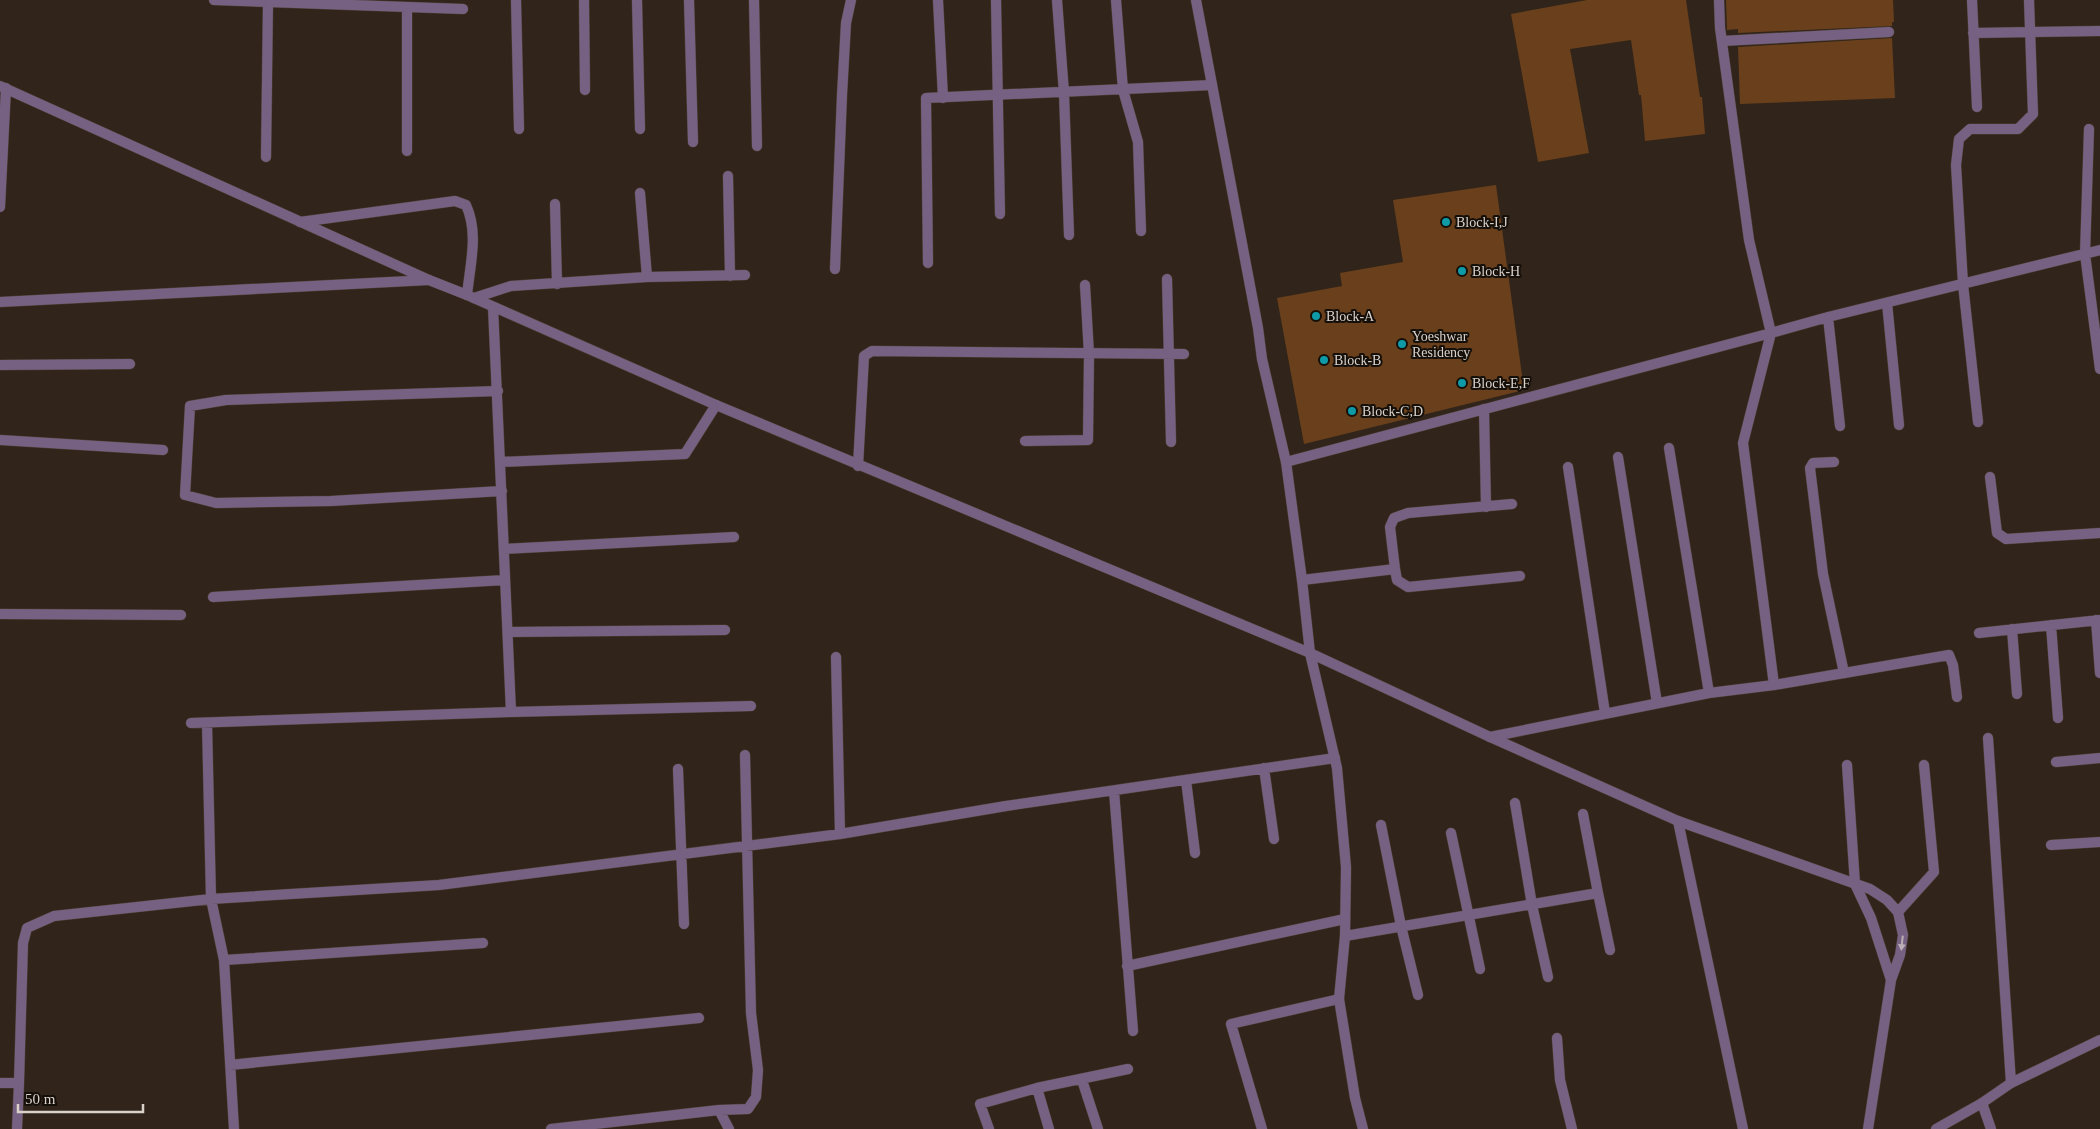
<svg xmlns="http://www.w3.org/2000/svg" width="2100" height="1129" font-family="'Times New Roman',serif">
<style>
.building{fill:#69401b}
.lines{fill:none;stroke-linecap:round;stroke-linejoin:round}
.service-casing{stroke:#4c4036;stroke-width:11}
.minor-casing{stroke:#4c4036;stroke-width:11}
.tertiary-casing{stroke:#4c4036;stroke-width:11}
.service{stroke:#776182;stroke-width:10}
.minor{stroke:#776182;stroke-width:10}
.tertiary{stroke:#776182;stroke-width:10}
.oneway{fill:#bcafb5}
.culture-dot{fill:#0f9aa8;stroke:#150f0a;stroke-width:2}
.labels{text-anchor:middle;stroke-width:4;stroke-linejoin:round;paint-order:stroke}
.poi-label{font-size:14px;fill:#dad1cb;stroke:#150f0a;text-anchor:start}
</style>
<rect width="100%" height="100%" fill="#31241a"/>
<!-- building -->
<path class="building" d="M1587,0H1686L1700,97H1702L1705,134L1645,141L1641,95H1639L1631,40L1570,49L1589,153L1538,162L1511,14Z
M1726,0H1893L1894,22H1892V26L1738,33V29L1727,30Z
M1892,38L1895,98L1740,104L1738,47Z
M1496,185L1524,390L1304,444L1277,298L1342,286L1340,273L1403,262L1393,200Z"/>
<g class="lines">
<!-- service casing -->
<g class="service-casing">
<path id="service" d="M214,0L463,9
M938,0L943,98
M996,0L1000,214
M1057,0L1064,93L1069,235
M1116,0L1123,90L1138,142L1141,231
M407,151V7
M266,157L268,2
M728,176L730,276
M640,193L647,277
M555,204L557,284
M928,263L926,98L1212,85
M835,269L842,95L846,23L851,0
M1167,279L1171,442
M474,298L511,286L647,277L745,275
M1887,303L1899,425
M1484,409L1486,507
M1025,441L1088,440L1089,354L1085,285
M1618,457L1657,703
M1834,462L1813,463L1810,468L1823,574L1844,673
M858,466L864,356L872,351L1184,354
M1395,569L1397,580L1408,587L1520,576
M1302,580L1395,569L1390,527L1394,518L1408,513L1512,504
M1988,738L2011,1083
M1515,803L1532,905L1548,977
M1381,825L1401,926L1418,995
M1451,833L1480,969
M1598,893L1610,950
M1345,936L1598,893L1583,814
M1557,1038L1560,1080L1572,1129"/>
</g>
<!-- minor casing -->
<g class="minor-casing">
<path id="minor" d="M516,0L519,129
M584,0L585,90
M637,0L640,129
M689,0L693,142
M754,0L757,146
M1719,0L1720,28L1749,240L1771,333L1828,317L2100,250
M1972,0L1977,107
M1973,33L2100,31
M1722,41L1889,32
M2089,129L2085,254L2100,369
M0,207L6,88
M300,222L455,201L466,205C479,233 470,265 467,295
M0,302L429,280
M493,307L511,712L751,706
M1828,317L1840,426
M0,365L130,364
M498,391L226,400L190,406L185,495L216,503L331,501L502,491
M1978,422L1963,284L1956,165L1959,139L1970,129H2018L2033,114L2029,0
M0,440L163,450
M1669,448L1709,693
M501,462L685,454L716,405
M1286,462L1771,333L1743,443L1774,685L1709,693L1490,737
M1568,467L1605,713
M1990,477L1997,533L2006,539L2100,533
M504,549L734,537
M213,597L505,580
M0,614L181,615
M2096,620L2100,673
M2051,625L2058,718
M2012,629L2017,694
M508,632L725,630
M1979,633L2100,620
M836,657L840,834
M1774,685L1949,655L1953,665L1957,697
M191,723L511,712
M2056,762L2100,758
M1847,765L1855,884
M1264,768L1274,839
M678,769L684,924
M1186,780L1195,853
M1114,791L1133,1031
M1678,821L1743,1129
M2051,845L2100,842
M1898,912L1934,872L1924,765
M224,960L211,899L439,885L840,834L1006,806L1335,758
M1127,966L1345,919
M230,1065L699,1018
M1082,1080L1098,1129
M0,1083H19L23,943L27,928L54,916L211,899L207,723
M1037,1088L1128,1069
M1982,1103L1991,1129
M17,1129L19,1083
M234,1129L224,960L483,943
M551,1129L719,1110
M729,1129L719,1110L748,1109L756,1097L758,1070L751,1013L745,755
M989,1129L980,1104L1037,1088L1049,1129
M1262,1129L1231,1024L1339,999"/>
</g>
<!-- tertiary casing -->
<g class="tertiary-casing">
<path id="tertiary" d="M1196,0L1258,328L1262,359L1286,462L1302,580L1310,653L1337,768L1346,867L1345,936L1339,999L1355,1098L1363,1129
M0,86L429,280L467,295L716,405L1310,653L1490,737L1678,821L1870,889L1887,900L1898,912L1903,935L1900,955L1891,980L1868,1129
M1855,884L1871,918L1891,980
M1936,1129L1982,1103L2011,1083L2100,1040"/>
</g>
<!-- service -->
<use href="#service" class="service"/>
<!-- minor -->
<use href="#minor" class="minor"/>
<!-- tertiary -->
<use href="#tertiary" class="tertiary"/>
</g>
<!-- one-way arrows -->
<defs><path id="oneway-solid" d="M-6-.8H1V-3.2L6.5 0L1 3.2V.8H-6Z" transform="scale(1.25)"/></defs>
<use class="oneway" href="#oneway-solid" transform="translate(1902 943) rotate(96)"/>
<!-- markers -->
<g class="culture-dot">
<circle cx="1446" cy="222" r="5"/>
<circle cx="1462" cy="271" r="5"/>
<circle cx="1316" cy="316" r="5"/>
<circle cx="1402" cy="344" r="5"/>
<circle cx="1324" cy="360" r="5"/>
<circle cx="1462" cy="383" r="5"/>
<circle cx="1352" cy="411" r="5"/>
</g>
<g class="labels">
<!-- poi labels -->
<g class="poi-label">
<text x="1456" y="227">Block-I,J</text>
<text x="1472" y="276">Block-H</text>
<text x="1326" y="321">Block-A</text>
<text x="1412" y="341">Yoeshwar<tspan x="1412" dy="16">Residency</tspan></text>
<text x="1334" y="365">Block-B</text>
<text x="1472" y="388">Block-E,F</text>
<text x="1362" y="416">Block-C,D</text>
</g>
</g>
<!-- scale -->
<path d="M18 1104v8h125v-8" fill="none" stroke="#dad1cb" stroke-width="2.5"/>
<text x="25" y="1104" font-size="15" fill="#dad1cb" stroke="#150f0a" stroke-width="4" paint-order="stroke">50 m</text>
</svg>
